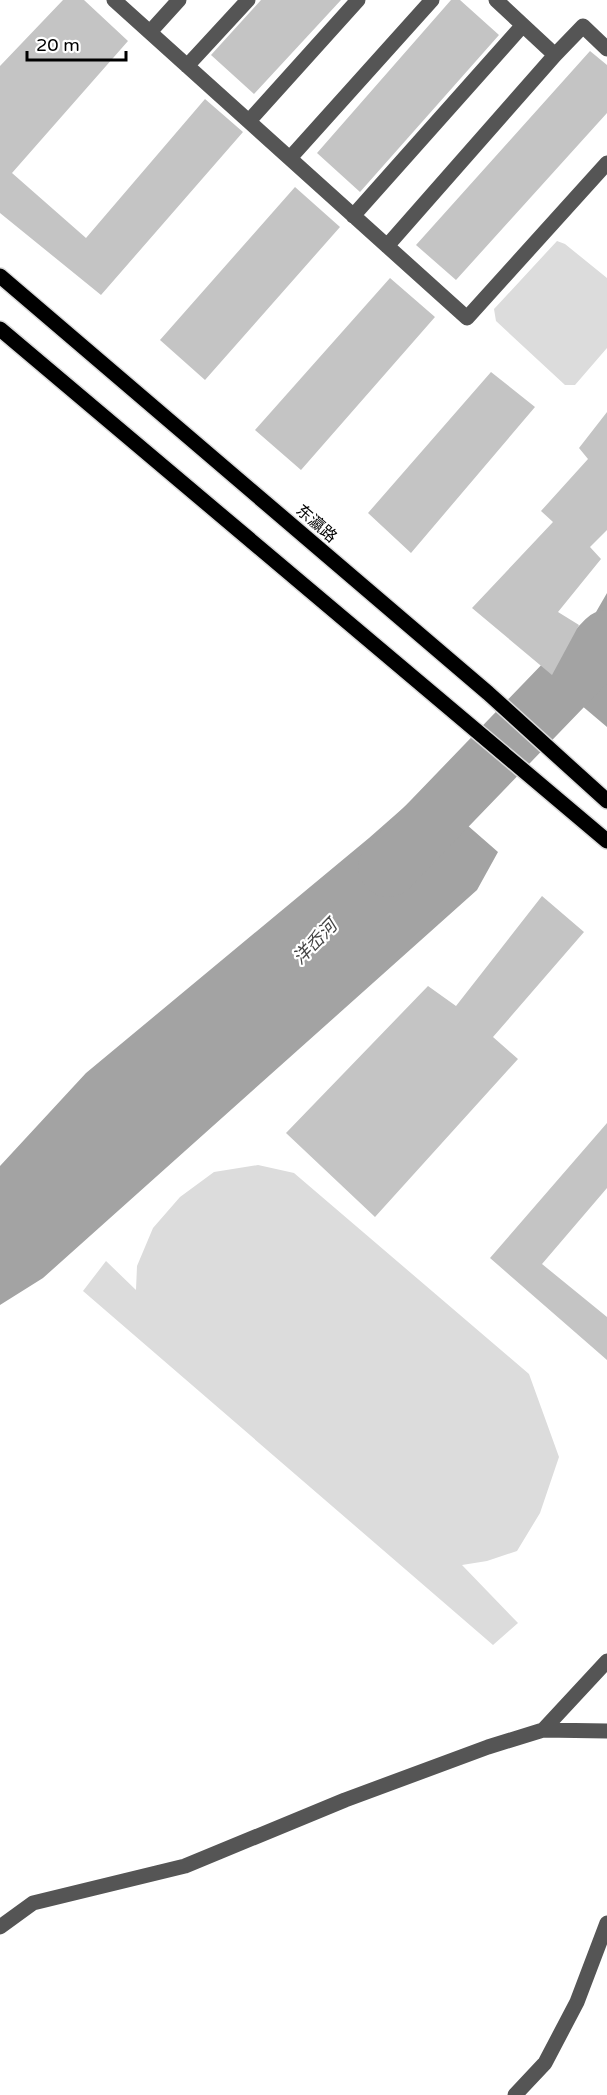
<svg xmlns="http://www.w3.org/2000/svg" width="607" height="2095" font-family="'Varela Round','Noto Sans SC',sans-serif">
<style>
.green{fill:#dcdcdc}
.water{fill:#a3a3a3}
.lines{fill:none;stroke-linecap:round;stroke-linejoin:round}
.river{stroke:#a3a3a3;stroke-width:60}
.building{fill:#c4c4c4}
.major-casing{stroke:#dbdbdb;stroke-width:18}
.minor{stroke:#555;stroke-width:15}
.major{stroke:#000;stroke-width:15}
.labels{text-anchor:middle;stroke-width:4.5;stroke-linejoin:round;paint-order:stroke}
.street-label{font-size:16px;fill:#000;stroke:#fff}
.water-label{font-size:18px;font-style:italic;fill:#444;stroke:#fff}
</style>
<rect width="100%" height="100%" fill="#fff"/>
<!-- green -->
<path class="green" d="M557,241L565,244L607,278V348L575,385H565L496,321L494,309Z
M258,1165L294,1173L529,1374L559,1457L540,1513L517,1551L487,1561L462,1565L518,1623L493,1645L83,1291L106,1261L136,1290L137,1266L153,1228L180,1197L214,1172Z"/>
<!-- water -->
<path class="water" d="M607,593V727L555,683Z
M419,794L435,797L498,852L477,890L43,1278L0,1305V1166L86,1073L369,838Z"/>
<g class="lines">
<!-- river -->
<path class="river" d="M388,867L607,640"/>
</g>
<!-- building -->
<path class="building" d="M63,0H84L128,41L12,173L86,238L205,99L243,132L101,295L0,213V66Z
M261,0H341L254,94L211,55Z
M451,0H460L499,35L360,192L317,153Z
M590,51L607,65V113L456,280L416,245Z
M295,187L340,227L205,380L160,340Z
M390,278L435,317L301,470L255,430Z
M491,372L535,407L411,553L368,513Z
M607,412V530L590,547L601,559L558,612L579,625L552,675L472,608L553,522L541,511L588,459L579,448Z
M542,896L584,932L493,1037L518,1059L375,1217L286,1133L428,986L456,1006Z
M607,1123V1188L542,1264L607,1317V1360L490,1258Z"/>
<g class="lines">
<!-- major casing -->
<g class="major-casing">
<path id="major" d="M0,276L488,693L607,801
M0,329L607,841"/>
</g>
<!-- minor -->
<path class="minor" d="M114,0L467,318L607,163
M496,0L555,55L583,26L607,49
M150,32L179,0
M187,66L248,0
M249,121L358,0
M290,158L432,0
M353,216L523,25
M387,246L555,55
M543,1730L607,1731
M0,1927L33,1903L185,1866L345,1800L488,1747L543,1730L607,1661
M515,2095L545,2063L577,2002L607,1923"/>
<!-- major -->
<use href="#major" class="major"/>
</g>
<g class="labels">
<!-- street labels -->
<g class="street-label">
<text transform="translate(317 523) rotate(41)" y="6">东瀛路</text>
</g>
<!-- water labels -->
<g class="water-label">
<text transform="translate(315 942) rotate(-46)" y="6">洋岙河</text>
</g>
</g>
<!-- scale -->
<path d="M27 51v9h99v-9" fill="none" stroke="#000000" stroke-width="3"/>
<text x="36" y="51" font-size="18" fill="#000000" stroke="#ffffff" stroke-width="4.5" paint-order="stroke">20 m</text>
</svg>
